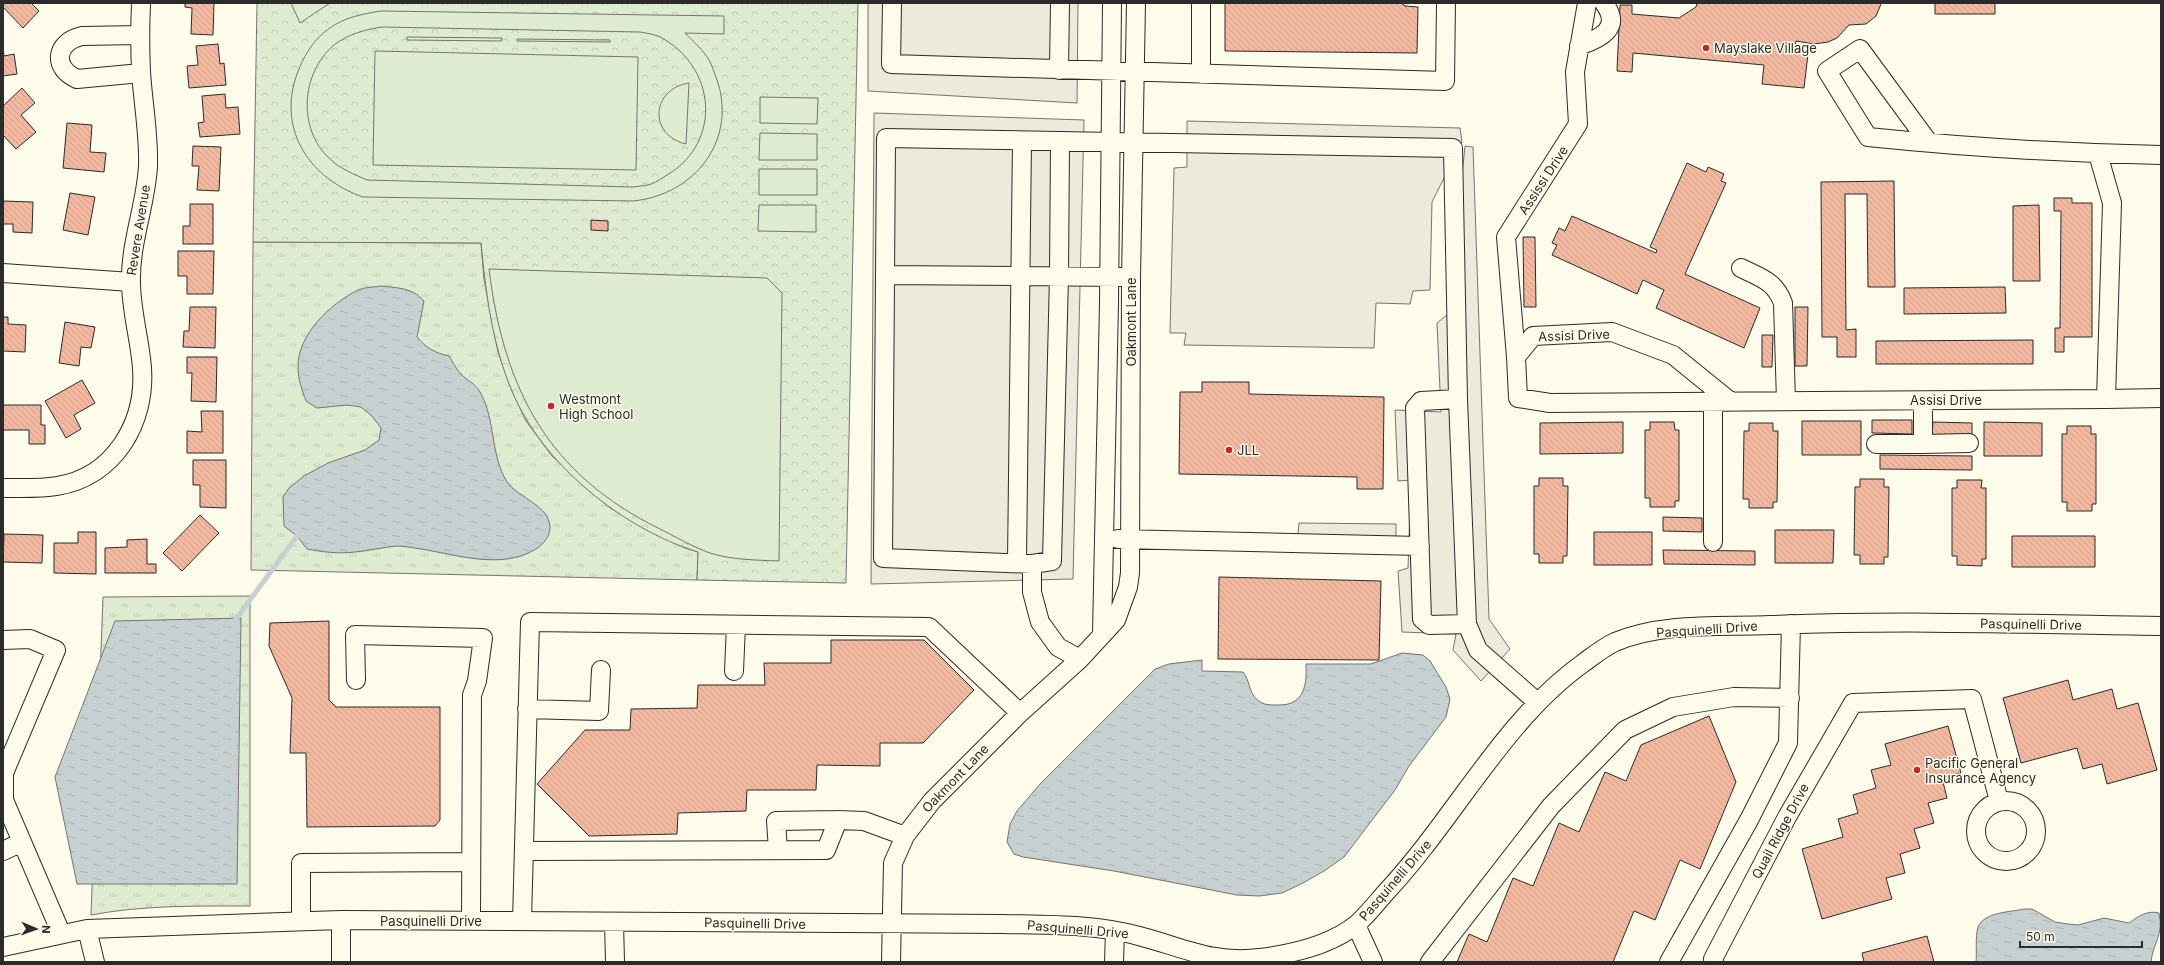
<svg xmlns="http://www.w3.org/2000/svg" width="2164" height="965" font-family="Inter,sans-serif">
<style>
.grass{fill:url(#grass-tufts);stroke:#74746e}
.park{fill:url(#park-crowns);stroke:#74746e}
.pitch{fill:#deebd1;stroke:#74746e;fill-rule:evenodd}
.parking{fill:#eceadb;stroke:#74746e}
.water{fill:url(#water-ripples);stroke:#74746e}
.lines{fill:none;stroke-linecap:round;stroke-linejoin:round}
.stream{stroke:#c7d0d0;stroke-width:5}
.building{fill:url(#building-back-hatch);stroke:#2b2b2b}
.minor-casing{stroke:#2b2b2b;stroke-width:20}
.minor{stroke:#fdfbea;stroke-width:18}
.poi-dot{fill:#c62828;stroke:#fdfbea;stroke-width:1.5}
.labels{text-anchor:middle;stroke-width:3;stroke-linejoin:round;paint-order:stroke}
.poi-label{font-size:13px;fill:#2b2b2b;stroke:#fdfbea;text-anchor:start}
.street-label{font-size:13px;fill:#2b2b2b;stroke:#fdfbea}
</style>
<defs>
<pattern id="grass-tufts" width="24" height="20" patternUnits="userSpaceOnUse"><rect width="24" height="20" fill="#deebd1"/><path d="M3 7l-1-3M5 7V3M7 7l1-3M15 17l-1-3M17 17v-4M19 17l1-3" fill="none" stroke="#bfcab4"/></pattern>
<pattern id="park-crowns" width="20" height="18" patternUnits="userSpaceOnUse"><rect width="20" height="18" fill="#deebd1"/><path d="M2 6a3 3 0 1 1 6 0M12 15a3 3 0 1 1 6 0" fill="none" stroke="#bfcab4"/></pattern>
<pattern id="water-ripples" width="26" height="14" patternUnits="userSpaceOnUse"><rect width="26" height="14" fill="#c7d0d0"/><path d="M2 4q2-2 4 0t4 0M15 11q2-2 4 0t4 0" fill="none" stroke="#abb3b3"/></pattern>
<pattern id="building-back-hatch" width="6" height="6" patternUnits="userSpaceOnUse"><rect width="6" height="6" fill="#f2b8a0"/><path d="M-1 5l2 2M0 0l6 6M5-1l2 2" fill="none" stroke="#d09e8a"/></pattern>
</defs>
<rect width="100%" height="100%" fill="#fdfbea"/>
<!-- grass -->
<path class="grass" d="M253,242L481,243L484,279L498,352L512,391L526,421L552,456L610,508L685,548L698,552L697,580L251,570Z
M250,596V906C197,906 143,905 91,915L103,597Z"/>
<!-- park -->
<path class="park" d="M257,3H858L846,583L697,580L698,552C623,529 542,464 512,391C492,344 486,294 481,243L253,242Z"/>
<!-- pitch -->
<path class="pitch" d="M291,3H330L300,23Z
M381,11L724,16V34L685,33C694,42 703,50 709,60C712,65 714,72 716,77C739,139 695,195 633,201L363,197C311,179 278,132 296,77C302,59 313,39 330,28C345,17 363,14 381,11ZM382,27L640,32C646,33 654,34 660,37C716,66 723,142 667,175C662,178 657,182 651,184C646,186 639,186 633,187L367,180C354,174 340,169 330,159C297,129 301,73 334,45C348,34 364,30 382,27Z
M407,37L502,38L501,41L407,40Z
M517,39L610,40V42L517,41Z
M375,51L638,57L636,170L373,165Z
M689,83L686,144C648,135 651,89 689,83Z
M760,97L818,98L817,124L760,123Z
M760,133L817,134V160H759Z
M759,169H817V195H759Z
M759,205H816V232L758,231Z
M489,269L767,278L782,293L779,561C756,560 732,560 710,553C693,547 676,537 660,529C548,474 504,390 489,269Z"/>
<!-- parking -->
<path class="parking" d="M868,3H1078L1077,103L868,91Z
M874,113L1084,120L1073,579L871,584Z
M1187,121L1460,128L1462,142L1432,202L1430,290L1413,291L1410,304L1376,303L1374,348L1184,345L1186,333H1170L1174,168L1187,167Z
M1465,146L1473,147L1489,619L1510,649L1481,681L1453,650L1456,634L1402,632L1398,571L1408,568L1411,480L1398,481L1395,410L1441,412L1437,323L1448,314Z
M1299,523L1396,524V546L1297,543Z"/>
<!-- water -->
<path class="water" d="M382,286C398,288 413,288 424,301L417,337C426,348 435,353 449,356C453,362 456,369 461,374C467,381 475,383 480,392C496,420 490,455 507,482C518,498 549,505 550,527C550,536 544,544 536,549C502,570 458,555 421,549C413,548 405,546 397,546C383,547 369,551 355,552C339,554 322,552 307,549L297,536L284,526L283,497L289,488L304,476L328,463L365,450L379,440L381,428L372,416L361,407L347,405L317,408L306,401C302,390 298,379 298,368C297,335 330,304 358,290C365,287 375,287 382,286Z
M241,618L237,884H77L55,777L115,621Z
M1402,653L1423,655L1430,661L1446,687L1450,699L1446,717L1409,766L1395,790L1344,857L1324,871L1303,883L1282,893L1259,896L1237,895L1114,871L1023,857L1014,854L1007,842L1010,824L1017,811L1041,783L1155,669L1169,664L1202,660V671L1243,672C1251,682 1248,696 1262,703C1266,705 1272,705 1277,705C1304,706 1307,686 1306,664H1371Z
M2024,909H2032L2055,922L2068,924L2078,925L2104,918L2129,923C2139,916 2147,910 2159,913C2164,936 2153,942 2151,962H1976C1977,952 1975,937 1978,927C1984,912 2011,912 2024,909Z"/>
<g class="lines">
<!-- stream -->
<path class="stream" d="M233,623L297,536"/>
</g>
<!-- building -->
<path class="building" d="M3,3H31L39,11L23,28L3,7Z
M185,3H214L213,35L191,34L192,8L185,7Z
M1225,3H1401L1405,6L1418,7L1417,53L1225,51Z
M1697,3H1881V4L1876,16L1866,24L1849,25L1837,38L1828,42L1814,44L1796,41L1794,51L1808,54L1804,88L1762,84L1764,65L1633,53L1632,72L1617,71L1620,5H1632V14L1679,18L1696,7Z
M1935,3H1995V14H1935Z
M218,44L220,64L224,63L226,85L189,88L187,66L198,65L196,46Z
M3,48L4,56L14,54L17,74L3,76Z
M22,88L35,103L21,115L36,132L16,149L3,135V106Z
M225,94L226,108L238,107L240,134L200,137L198,123L204,122L202,96Z
M67,123L92,125L90,152L106,153L104,172L63,168Z
M193,146L221,147L219,191L197,190L199,166H192Z
M1687,163L1706,172L1708,167L1724,174L1721,181L1726,183L1685,274L1760,308L1744,348L1656,308L1664,290L1643,280L1637,294L1552,255L1557,245L1552,243L1559,228L1565,231L1572,216L1656,253L1657,250L1650,247Z
M1894,181L1895,287H1868L1867,194H1845L1846,330L1856,329V357H1837V337H1822L1821,182Z
M70,193L95,197L88,235L63,230Z
M2054,198H2072V203H2092V337H2064V352H2055V328H2060L2061,211H2054Z
M3,201L33,202L32,233L13,232V224H3Z
M190,204H213V244H183V226H190Z
M2039,205L2040,281H2013V206Z
M591,220L608,221V231L591,230Z
M1523,237H1535L1536,307H1524Z
M178,251H214L213,294H187V276H178Z
M2005,287L2006,313L1904,314V288Z
M190,307H216L215,348L183,347L184,331H189Z
M1795,307H1808L1807,366H1795Z
M3,317H8V324L26,325L25,352L3,351Z
M65,322L95,327L91,348L81,347L79,366L59,363Z
M1762,335H1773L1772,367H1762Z
M2033,340V364H1876V341Z
M187,357H217L216,402L191,401L192,373H187Z
M82,380L95,403L74,415L81,429L66,438L45,401Z
M1202,382H1249V394L1384,397L1383,489H1357V477L1179,474L1180,392H1202Z
M3,405H41V425H45V444H29V430H3Z
M201,411H223V453H187V431L202,432Z
M1872,420H1912V434L1872,433Z
M1802,421H1861V455H1802Z
M1623,422V453L1540,454V423Z
M1650,422H1674L1675,430H1679V501H1675V507H1650V498H1645V430H1650Z
M1933,422L1972,423V436L1932,435Z
M1984,422L2042,423V456H1984Z
M1749,423H1773V431H1778L1777,502H1773V508H1749V499H1743L1744,431H1749Z
M2067,426H2091V434H2096V504H2092V511H2067V502H2062V434H2067Z
M1880,455L1972,456V470L1880,469Z
M193,460H226V508L200,507V485H193Z
M1539,478H1563V486H1568L1567,556H1563V563H1539V554H1534V486H1539Z
M1860,479H1884V487H1889L1888,557H1884V564H1860V555H1854L1855,487H1860Z
M1957,480H1982L1981,488H1986V559H1982V566L1957,565V556H1952V488H1957Z
M200,515L219,533L182,571L163,553Z
M1663,517L1702,518V532L1663,531Z
M1775,530H1834L1833,563H1775Z
M78,532H96V574L54,573V543H78Z
M1594,532H1652V565H1594Z
M4,534L43,535L42,563L3,562Z
M2012,536H2095V567H2012Z
M147,539V564H156V573H105V548L127,547V540Z
M1663,550L1755,551V565L1664,564Z
M1219,577L1381,581L1379,660L1218,659Z
M329,621V700L336,707H440V820L435,826L307,827L306,753H290L292,698L269,646L270,623Z
M831,640H924L974,690L923,743H880V766L817,765L816,790H747L746,811L678,813L677,834L589,836L537,784L585,730H630L631,709L697,708L698,685H765L764,663H831Z
M2068,680L2073,700L2112,689L2117,709L2138,703L2157,770L2107,784L2102,764L2083,769L2077,748L2021,763L2003,698Z
M1709,716L1736,782L1700,869L1680,860L1655,920L1634,911L1613,962H1457L1469,934L1487,942L1513,878L1533,886L1559,823L1579,832L1605,772L1626,781L1641,745Z
M1948,726L1961,773L1942,778L1947,798L1928,803L1934,823L1914,829L1920,848L1900,854L1905,873L1886,878L1892,899L1822,919L1802,849L1843,837L1838,819L1858,813L1853,795L1876,788L1871,770L1891,765L1885,744Z
M1927,936L1934,962H1864L1862,953Z"/>
<g class="lines">
<!-- minor casing -->
<g class="minor-casing">
<path id="minor" d="M892,3L891,64L1445,81L1446,3
M140,35L82,36C55,42 52,68 77,79L141,73
M1579,46C1599,39 1623,29 1604,3
M1059,70L1060,3
M1201,74V3
M1060,142L1059,276L1052,561L1032,564L883,558L886,138L1453,148L1458,399L1421,401L1415,408L1422,619L1429,625L1467,624L1478,650L1537,702
M1929,143L1860,49L1827,71L1868,137C1965,147 2063,153 2161,155
M2098,154L2112,203L2106,399
M1741,268C1761,278 1775,281 1783,303L1786,401
M3,273L131,282
M885,275L1122,277
M1516,357L1506,237L1578,124L1575,72L1587,3
M1458,399L1467,624
M1713,402V542
M1731,402L1673,355L1612,332L1533,336L1516,357L1518,398L1550,403L2106,399L2161,398
M1876,444H1923V401
M1923,444L1969,443
M3,488C21,488 40,489 57,486C114,477 146,423 142,368C140,340 131,311 131,282C130,242 146,205 148,166C149,134 143,103 141,72C140,49 140,26 141,3
M1118,539L1420,546
M1017,562L1022,141
M1032,564V592L1040,622L1058,647L1080,659
M1102,634L1109,303L1112,3
M3,640L30,639L56,650L4,773V800L61,933
M734,671L736,625
M356,680L355,635L483,638L477,681L472,695L471,921
M527,709L599,711L601,670
M1976 831a30 30 0 1 1 60 0a30 30 0 1 1-60 0Z
M778,850L776,821L838,820
M3,851L22,842
M524,851L826,850L838,820L864,821L905,836
M301,921V863L471,862
M522,921L530,622L929,627L1020,713
M614,922L615,962
M1356,925L1373,962
M87,929L95,962
M3,947L87,929L341,920L1003,924C1048,925 1096,924 1139,936C1182,947 1212,964 1260,958C1292,954 1331,945 1357,924C1368,914 1378,901 1388,890C1454,819 1504,720 1582,664C1593,656 1604,647 1615,642C1663,622 1719,627 1770,625C1900,620 2031,624 2161,626
M341,962V920
M891,962L893,863L905,836L932,801L1020,713L1080,659L1116,620L1128,587L1130,573L1131,278L1136,3
M1114,962L1115,931
M1430,962L1551,806L1625,730L1673,707L1734,697L1790,698
M1669,962L1749,820L1788,743L1791,624
M1714,962L1713,959L1787,817L1853,703L1972,699L1999,801"/>
</g>
<!-- minor -->
<use href="#minor" class="minor"/>
</g>
<!-- markers -->
<g class="poi-dot">
<circle cx="1706" cy="48" r="4"/>
<circle cx="551" cy="406" r="4"/>
<circle cx="1229" cy="450" r="4"/>
<circle cx="1917" cy="770" r="4"/>
</g>
<g class="labels">
<!-- poi labels -->
<g class="poi-label">
<text x="1714" y="53">Mayslake Village</text>
<text x="559" y="404">Westmont<tspan x="559" dy="15">High School</tspan></text>
<text x="1237" y="455">JLL</text>
<text x="1925" y="768">Pacific General<tspan x="1925" dy="15">Insurance Agency</tspan></text>
</g>
<!-- street labels -->
<g class="street-label">
<text transform="translate(1543 180) rotate(-57)" y="5">Assissi Drive</text>
<text transform="translate(138 230) rotate(-81)" y="5">Revere Avenue</text>
<text transform="translate(1131 322) rotate(-90)" y="5">Oakmont Lane</text>
<text transform="translate(1574 335) rotate(-2)" y="5">Assisi Drive</text>
<text x="1946" y="405">Assisi Drive</text>
<text transform="translate(2031 624) rotate(1)" y="5">Pasquinelli Drive</text>
<text transform="translate(1707 629) rotate(-4)" y="5">Pasquinelli Drive</text>
<text transform="translate(955 778) rotate(-46)" y="5">Oakmont Lane</text>
<text transform="translate(1780 831) rotate(-62)" y="5">Quail Ridge Drive</text>
<text transform="translate(1395 880) rotate(-49)" y="5">Pasquinelli Drive</text>
<text x="431" y="926">Pasquinelli Drive</text>
<text transform="translate(755 923) rotate(1)" y="5">Pasquinelli Drive</text>
<text transform="translate(1078 929) rotate(5)" y="5">Pasquinelli Drive</text>
</g>
</g>
<!-- border -->
<rect width="2164" height="965" fill="none" stroke="#2b2b2b" stroke-width="8"/>
<!-- north arrow -->
<g transform="translate(36 929) rotate(92)" stroke="#fdfbea" stroke-width="3" paint-order="stroke">
<path d="M0-3L7 15L0 10L-7 15Z" fill="#2b2b2b"/>
<text y="-6" font-size="11" font-weight="bold" text-anchor="middle" fill="#2b2b2b">N</text>
</g>
<!-- scale -->
<path d="M2020 941v6h122v-6" fill="none" stroke="#2b2b2b" stroke-width="2"/>
<text x="2026" y="941" font-size="12" fill="#2b2b2b" stroke="#fdfbea" stroke-width="3" paint-order="stroke">50 m</text>
</svg>
